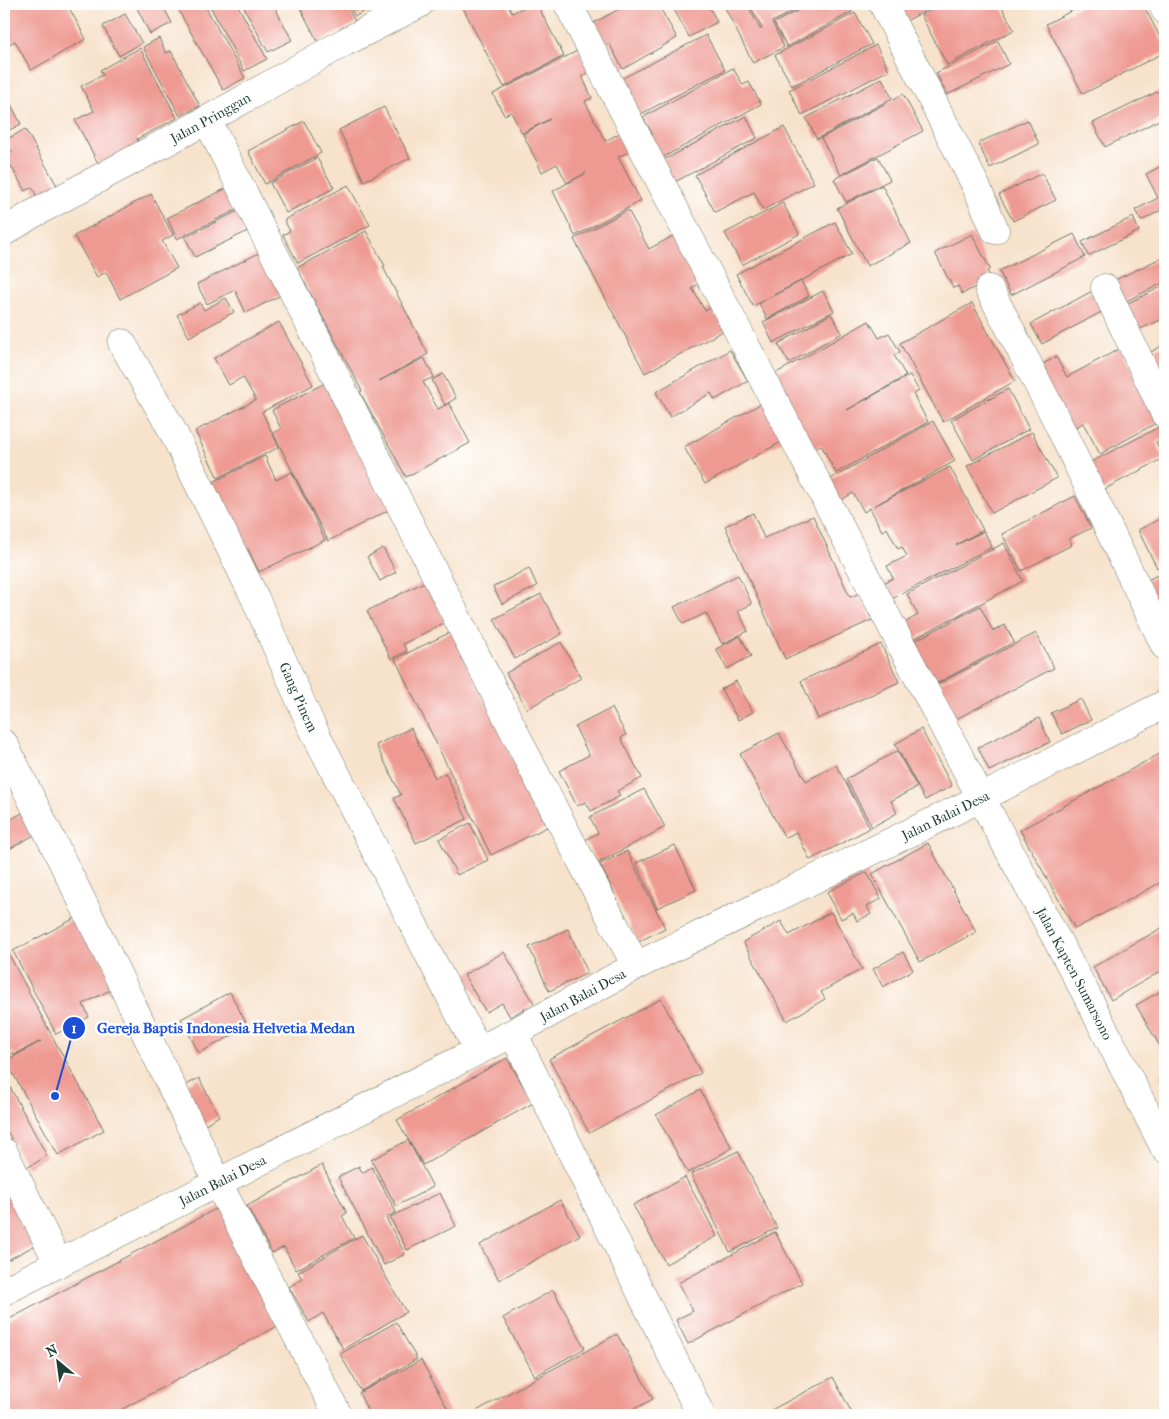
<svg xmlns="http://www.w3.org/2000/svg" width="1169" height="1419" font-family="'IM FELL French Canon',serif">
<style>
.building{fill:#ee9a92}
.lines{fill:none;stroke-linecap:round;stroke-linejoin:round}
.street-casing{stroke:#6b7769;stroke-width:29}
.street{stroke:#fff;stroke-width:28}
.labels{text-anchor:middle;stroke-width:5;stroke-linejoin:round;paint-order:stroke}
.street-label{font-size:14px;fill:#1f3d34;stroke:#fff}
.leader{fill:none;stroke:#1d4ed8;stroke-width:2}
.callout-dot{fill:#1d4ed8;stroke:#fff;stroke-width:2}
.mark-label{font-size:15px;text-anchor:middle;font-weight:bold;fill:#fff}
.callout-label{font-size:15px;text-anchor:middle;font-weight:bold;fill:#1d4ed8;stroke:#fff;stroke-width:5;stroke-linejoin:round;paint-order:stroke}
</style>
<rect width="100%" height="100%" fill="#fff"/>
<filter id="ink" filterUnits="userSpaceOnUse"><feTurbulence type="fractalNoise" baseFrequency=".02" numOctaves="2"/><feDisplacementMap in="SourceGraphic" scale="10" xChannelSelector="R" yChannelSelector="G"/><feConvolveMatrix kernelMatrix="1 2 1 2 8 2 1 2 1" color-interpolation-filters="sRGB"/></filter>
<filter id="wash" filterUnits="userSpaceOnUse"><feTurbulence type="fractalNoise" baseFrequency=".0096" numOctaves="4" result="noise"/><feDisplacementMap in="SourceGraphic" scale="20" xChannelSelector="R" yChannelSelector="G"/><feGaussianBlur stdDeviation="1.12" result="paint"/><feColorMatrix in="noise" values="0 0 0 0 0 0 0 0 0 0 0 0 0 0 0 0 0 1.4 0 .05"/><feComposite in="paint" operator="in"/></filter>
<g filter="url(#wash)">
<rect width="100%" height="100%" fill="#f7e2cb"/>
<g id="blocks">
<!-- building -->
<path class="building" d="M4,4H67L86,39L31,70L15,41L4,47Z
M135,4H149L151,9L162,4L172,23L150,34Z
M175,4H204L245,78L223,90Z
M209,4H237L267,59L244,71Z
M242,4H273L292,40L268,52Z
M298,4H346L356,23L318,42Z
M348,4H380L355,16Z
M466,4H507L512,13L530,4H537L564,56L504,87L462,6Z
M628,4H658L677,38L623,69L609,43L602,47L590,25Z
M671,4H708L717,22L689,37Z
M723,4H747L760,29L762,28L749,4H807L772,22L784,47L753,63Z
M810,4H847L852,12L787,47L774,23Z
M895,4H939L904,22Z
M943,4H1000L1014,30L947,65L921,15Z
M1085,4H1143L1165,47V52L1083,94L1046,24Z
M855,13L872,44L792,86L775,55Z
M125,14L142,43L119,56L103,26Z
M706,35L725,70L633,118L615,82Z
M159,38L166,53L171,51L200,106L180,116L143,47Z
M998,41L1009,64L947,95L936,73Z
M876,45L889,70L802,115L789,90Z
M140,48L177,118L137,139L142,147L101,169L75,120L94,111L81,86L103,75L100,70Z
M579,50L590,72L582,76L592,98L585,101L605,141L624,131L633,150L618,157L641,201L575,236L553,191L586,173L567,183L557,164L542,172L523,134L550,119L522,133L511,112L504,115L493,94Z
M733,68L743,85L749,82L761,104L660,159L648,137L653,135L643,117Z
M882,78L892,98L817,139L806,118Z
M1165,88V117L1105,147L1093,123Z
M4,91L21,124L4,133Z
M903,94L923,131L841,175L821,138Z
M384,107L410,158L364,181L339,130Z
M746,116L757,138L673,183L662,161Z
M1028,120L1039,144L990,168L978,143Z
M304,121L321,153L265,184L248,151Z
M784,127L814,183L763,210L754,192L715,212L695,175Z
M25,129L60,191L40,202L32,187L25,191L6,157L13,153L6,140Z
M878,157L890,180L846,202L834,179Z
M317,158L334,188L286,213L270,183Z
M1165,164V208L1141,221L1135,210L1158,198L1146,174Z
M1042,173L1056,200L1013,221L999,195Z
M348,185L370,225L298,263L283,235L290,231L284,220Z
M882,185L911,243L867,266L837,208Z
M231,186L242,207L177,239L167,218Z
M151,194L173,235L162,241L177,268L120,299L106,272L97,277L74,236Z
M783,203L799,234L742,265L725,233Z
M240,210L250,230L195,257L185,237Z
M628,210L649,249L673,236L704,281L692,288L705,311L712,307L725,330L645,373L574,239Z
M1133,217L1139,231L1088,256L1082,242Z
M835,222L852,254L753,306L736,274Z
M366,231L385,266L383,267L428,354L379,381L424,358L434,377L423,382L438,409L449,403L470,443L406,477L360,392L362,391L297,268Z
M972,234L990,269L987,271L991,279L962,294L958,286L953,288L935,253Z
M1074,234L1085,257L1011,295L999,271Z
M263,251L285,293L246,313L235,290L207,304L197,284Z
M1165,256V282L1122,303L1111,282Z
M801,281L809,296L767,319L759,303Z
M1165,285V318L1138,330L1126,304Z
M1096,289L1107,309L1042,344L1031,324Z
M823,291L834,311L773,343L763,322Z
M226,298L234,312L189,337L177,315L200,303L204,310Z
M972,303L1015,381L943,422L900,343Z
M831,314L842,333L789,363L778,344Z
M869,321L879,338L889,333L900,352L894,355L906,376L847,410L910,375L919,391L913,394L928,422L836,473L821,445L809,452L771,376Z
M279,322L313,385L262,412L279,447L218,478L195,431L256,400L243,377L229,385L214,358Z
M1165,344V381L1156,385L1142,357Z
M1121,348L1160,421L1100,454L1083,423L1070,430L1037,367L1056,357L1067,377Z
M730,350L748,381L715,400L711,393L670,417L656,392Z
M443,374L456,398L445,405L432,380Z
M331,380L395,507L328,541L273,433L281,429L272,410Z
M1008,389L1029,429L973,460L951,420Z
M771,398L792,436L705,484L684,447Z
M933,421L955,461L874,506L950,467L983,530L956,545L984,531L992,547L886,602L878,586L893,578L887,566L907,556L902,547L898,549L887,528L882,531L870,508L864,512L853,493L838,502L827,481Z
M1163,425L1165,429V438L1156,442L1164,458L1101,491L1087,464Z
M1032,432L1057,478L992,513L967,466Z
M265,456L276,480L292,472L325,540L259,572L248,549L240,553L207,485Z
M1075,496L1091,528L1069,539L1072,545L1021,571L1002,534Z
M753,513L764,538L813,516L850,597L860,593L872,620L785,659L725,526Z
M1165,516V564L1157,568L1138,530Z
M1004,543L1023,581L908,642L899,626L918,615L907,594Z
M383,548L396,572L380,581L367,557Z
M529,568L537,586L502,604L493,587Z
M1165,571V628L1142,583Z
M738,575L752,604L738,611L748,631L722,644L706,613L683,624L674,607Z
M430,579L444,623L403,644L407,651L391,659L367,611Z
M541,594L562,634L515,659L494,619Z
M980,606L993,631L1005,625L1014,642L930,687L907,645Z
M451,632L547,827L491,855L395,659Z
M1036,633L1054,668L954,720L936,685Z
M740,636L751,656L727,669L716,649Z
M561,642L581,678L527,709L506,673Z
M881,644L899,682L818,719L801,681Z
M736,681L753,712L738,720L721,689Z
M1081,699L1091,720L1062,734L1051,713Z
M612,708L626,735L621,738L642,778L617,791L620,796L591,811L586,802L577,806L559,771L589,755L575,727Z
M1039,718L1050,742L989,771L978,747Z
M411,728L435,778L445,773L467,819L416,843L394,798L401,795L376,745Z
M921,729L952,786L925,800L895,744Z
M779,733L806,781L836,765L870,828L810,860L796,832L785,838L740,754Z
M897,751L917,787L891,801L897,813L872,827L846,779Z
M1165,751V880L1075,929L1020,830Z
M4,771L11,784L4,788Z
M644,789L665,827L598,863L585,840L598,833L590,817Z
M24,812L36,834L4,852V823Z
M470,823L488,860L457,875L439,839Z
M928,843L976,932L920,962L872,874Z
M675,845L696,890L657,908L636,863Z
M627,851L665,928L638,942L600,864Z
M867,872L881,899L867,906L871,914L857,921L853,913L841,919L827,892Z
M831,912L862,969L821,992L825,999L787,1021L743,942L781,921L789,935Z
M79,916L116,987L83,1004L89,1017L56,1034L13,951Z
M1165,926V969L1111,1000L1093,967Z
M568,929L588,973L549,991L529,947Z
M4,945L52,1036L104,1130L58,1155L6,1061L41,1041L14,1055L13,1052L4,1057Z
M504,952L534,1003L510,1017L502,1003L486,1012L464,975Z
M903,952L913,970L883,987L873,969Z
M1165,989V1055L1136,1005Z
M230,992L248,1027L199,1053L181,1019Z
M661,999L701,1073L589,1133L549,1059Z
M507,1058L533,1103L423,1165L397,1120Z
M1165,1072V1085L1160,1075Z
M4,1076L47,1156L27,1168L4,1125Z
M199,1078L219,1116L202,1126L181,1088Z
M700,1090L732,1148L688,1173L656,1115Z
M408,1140L433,1187L396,1206L371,1160Z
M738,1151L777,1228L730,1252L691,1174Z
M322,1165L347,1213L342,1216L354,1238L296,1270L284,1247L272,1253L247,1206Z
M359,1166L362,1173L372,1167L396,1212L386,1218L405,1254L384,1265L338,1177Z
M4,1177L43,1241L4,1262Z
M685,1177L717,1236L666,1264L633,1205Z
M440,1193L456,1226L407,1250L390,1217Z
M560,1200L580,1235L499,1280L480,1245Z
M225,1204L287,1321L111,1415H4V1322Z
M775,1232L802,1283L688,1344L676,1320L693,1311L678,1283Z
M362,1235L406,1312L343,1349L323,1313L309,1322L289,1287L302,1279L298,1272Z
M553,1290L585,1348L535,1376L503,1318Z
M396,1322L417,1359L361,1391L340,1354Z
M617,1334L653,1399L623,1415H469Z
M421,1360L451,1415H370L359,1393Z
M833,1377L853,1415H762Z"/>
</g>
</g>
<g filter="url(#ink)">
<use href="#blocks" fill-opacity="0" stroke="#6b7769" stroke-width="1"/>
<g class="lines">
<!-- street casing -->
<g class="street-casing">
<g id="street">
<path id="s1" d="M568,4L981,798L1085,992L1165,1149"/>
<path d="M883,4L976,186L995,230"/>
<path d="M1163,4L1165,10"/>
<path d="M207,120L532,767L636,966"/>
<path id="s2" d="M4,232L31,215L207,120L345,42L419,4"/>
<path d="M1105,288L1165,414"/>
<path d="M989,289C1011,329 1030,370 1052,411L1165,646"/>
<path id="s3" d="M122,343L170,426L255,598L311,725L478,1050"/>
<path d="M4,744L81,899L218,1183L338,1415"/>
<path d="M513,1033L701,1415"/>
<path d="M4,1152L58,1263"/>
<path id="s4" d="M4,1291L513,1033L636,966L981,798L1165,704"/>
</g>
</g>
<!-- street -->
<use href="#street" class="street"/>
</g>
</g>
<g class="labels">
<!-- street labels -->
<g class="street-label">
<text dy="5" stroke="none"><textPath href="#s2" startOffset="236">Jalan Pringgan</textPath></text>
<text dy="5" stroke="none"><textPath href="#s3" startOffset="396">Gang Pinem</textPath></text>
<text dy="5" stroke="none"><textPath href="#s4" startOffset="1055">Jalan Balai Desa</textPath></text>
<text dy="5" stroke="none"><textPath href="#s1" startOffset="1094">Jalan Kapten Sumarsono</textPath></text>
<text dy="5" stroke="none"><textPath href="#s4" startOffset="650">Jalan Balai Desa</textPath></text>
<text dy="5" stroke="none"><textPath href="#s4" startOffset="245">Jalan Balai Desa</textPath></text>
</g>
</g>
<!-- callouts -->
<path class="leader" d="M55 1096L74 1028"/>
<g class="callout-dot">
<circle cx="55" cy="1096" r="5"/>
<circle cx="74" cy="1028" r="12"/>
</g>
<g class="mark-label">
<text x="74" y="1033">1</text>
</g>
<g class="callout-label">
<text x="226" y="1033">Gereja Baptis Indonesia Helvetia Medan</text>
</g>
<!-- margin -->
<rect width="1169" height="1419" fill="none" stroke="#fff" stroke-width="20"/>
<!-- north arrow -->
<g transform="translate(58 1362) rotate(331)" stroke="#ffffff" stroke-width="4" paint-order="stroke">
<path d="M0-4L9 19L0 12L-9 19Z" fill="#1f3d34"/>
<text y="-8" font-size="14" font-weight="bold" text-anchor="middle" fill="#1f3d34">N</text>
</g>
</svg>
